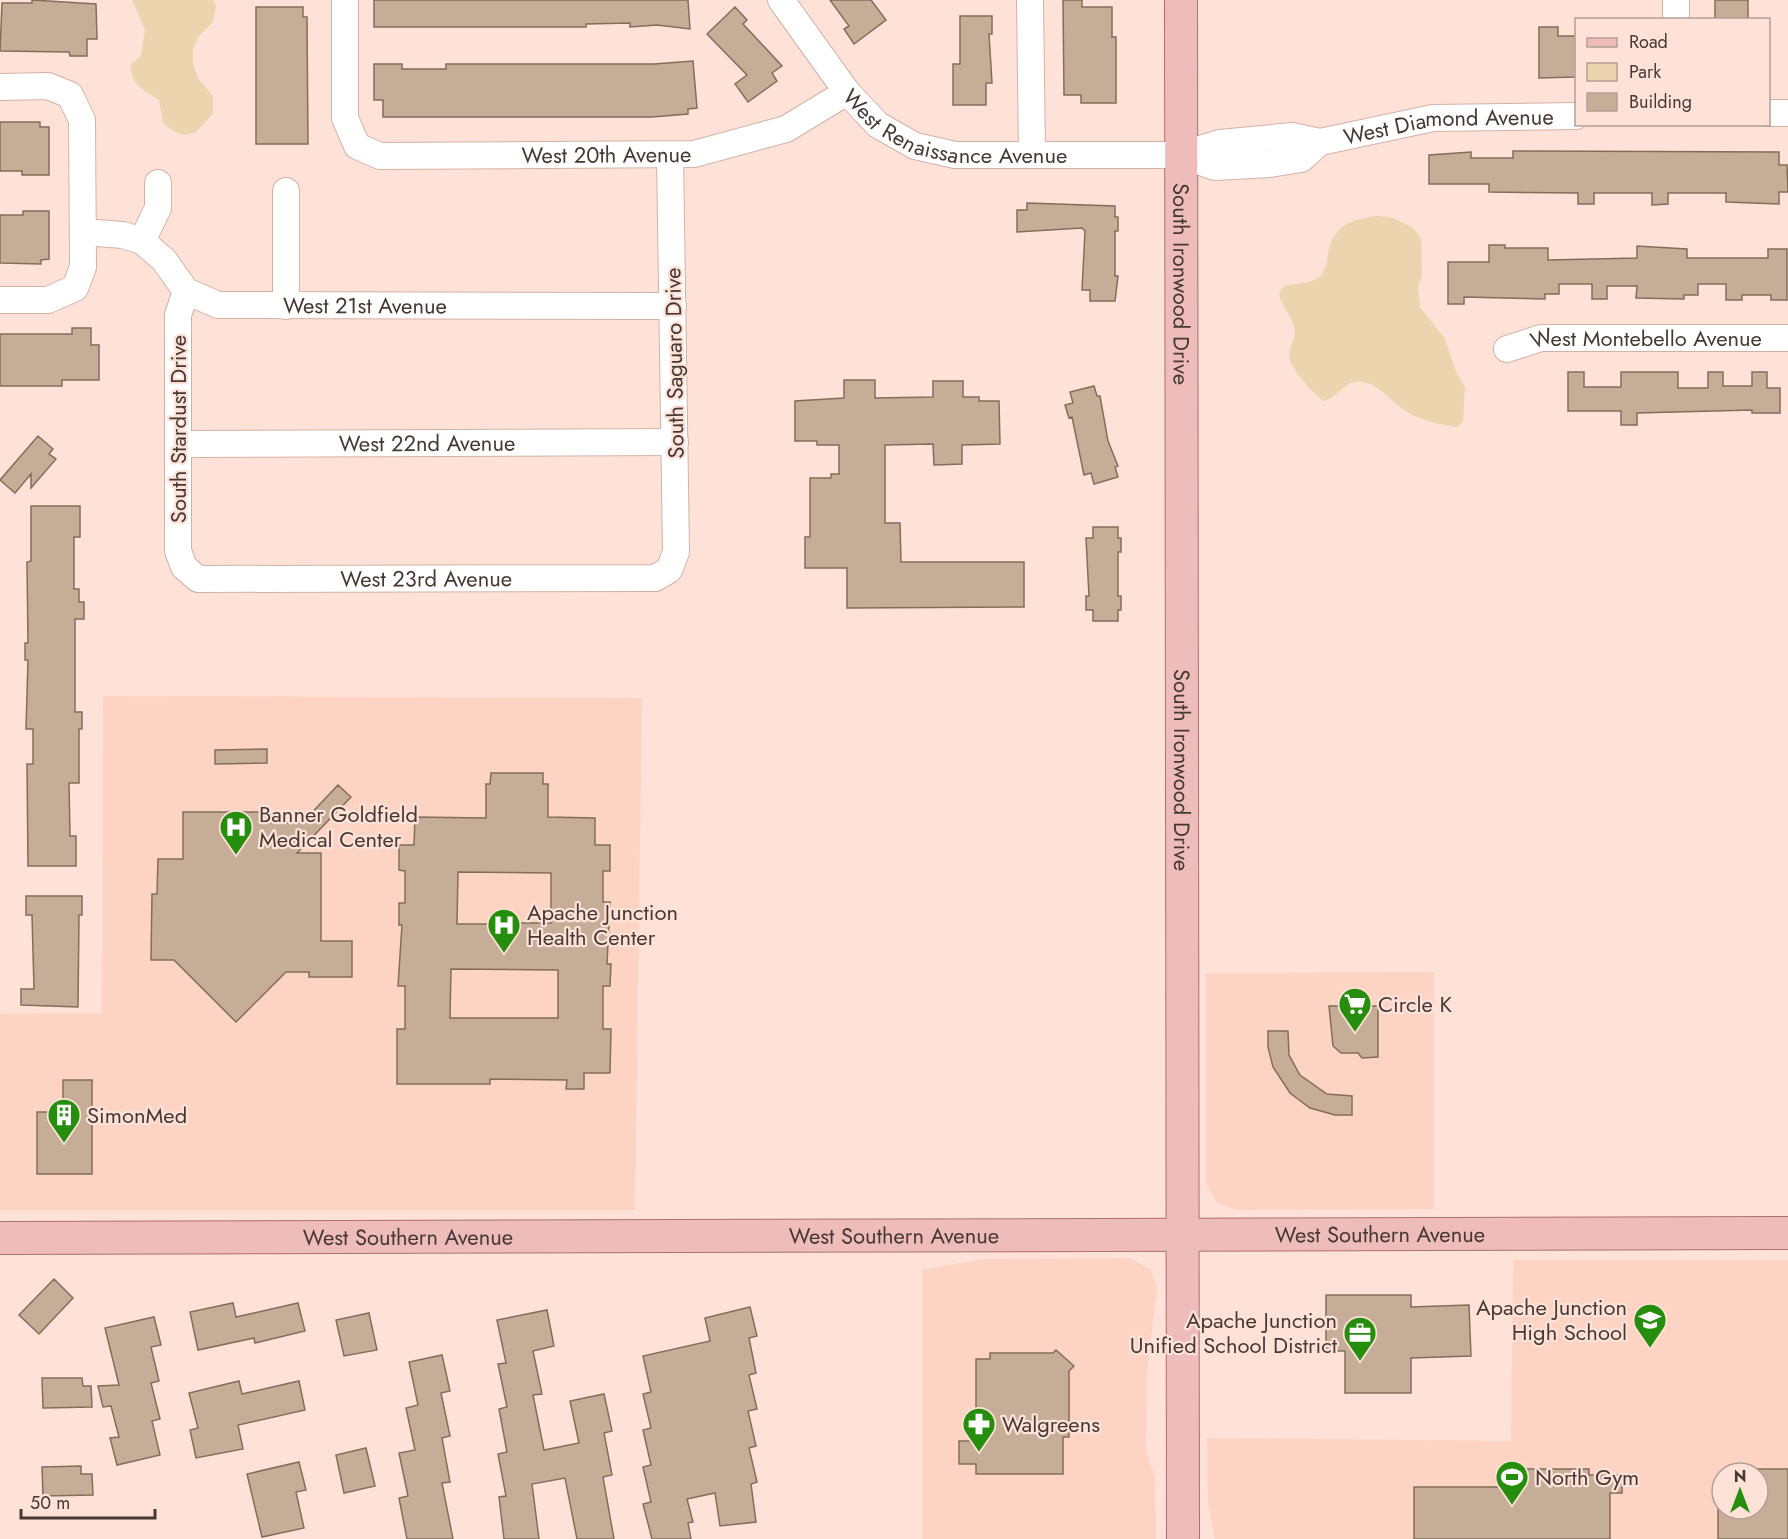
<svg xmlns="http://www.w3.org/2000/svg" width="1788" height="1539" font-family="Jost,sans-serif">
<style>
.built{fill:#fdd3c3;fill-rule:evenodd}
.green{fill:#ecd5ae}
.building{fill:#c6ad98;stroke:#846d59;stroke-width:1.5;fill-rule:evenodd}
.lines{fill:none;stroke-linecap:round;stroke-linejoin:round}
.minor-casing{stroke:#d3b2a6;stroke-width:28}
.major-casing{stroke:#ab716e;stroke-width:34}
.minor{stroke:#fff;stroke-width:26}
.major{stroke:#edbcbb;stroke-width:32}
.labels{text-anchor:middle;stroke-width:4.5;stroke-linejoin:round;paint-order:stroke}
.street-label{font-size:22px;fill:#463934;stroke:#fee2d8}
.poi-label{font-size:22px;fill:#463934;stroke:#fee2d8;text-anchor:start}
</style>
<rect width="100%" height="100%" fill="#fee2d8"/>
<!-- built -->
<path class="built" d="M103,696L642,698L635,1210H0V1014L102,1013Z
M1434,972V1209L1236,1210L1217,1203L1206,1184V973Z
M1129,1258L1151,1270L1157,1287L1147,1374L1146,1450L1155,1476L1156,1539H922V1270L982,1259Z
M1513,1260H1788V1539H1215L1208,1503L1207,1438L1511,1441ZM1722,1473H1758V1509H1722Z"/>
<!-- green -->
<path class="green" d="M132,0H213L216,6L213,22L199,36L193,49V64L198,78L213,96V114L195,133L183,135L173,131L163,123L159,100C143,89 130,85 131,64L141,56L145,30Z
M1378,216L1393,218L1412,227L1421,238L1422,274L1418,287L1420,307L1445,339L1456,372L1465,387L1463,421L1457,427C1440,425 1423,421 1407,412C1390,402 1378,380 1355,382C1344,383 1336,398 1324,401C1313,395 1287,365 1289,354C1290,345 1297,336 1294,327C1292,315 1280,306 1279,293L1284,286C1295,283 1312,284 1320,276C1326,270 1327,262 1328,254C1333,225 1351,219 1378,216Z"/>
<!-- building -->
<path class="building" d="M32,0L96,4L97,39H87V56H70L69,52L0,51L2,3H32Z
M374,0H688L690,29L657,25L630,27V23L586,24V27H374Z
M830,0H871L886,20L854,44L844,29L849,26Z
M1063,0H1082V7H1112V37H1116V103H1081V95H1064Z
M1715,0H1748V20H1715Z
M256,7H303V17H307L308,144H256Z
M735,7L747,20L743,24L782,66L772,73L777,81L748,102L735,84L747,75L707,34Z
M960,16H992V34H989L992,83H986V105H953V64H960Z
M1539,27H1558V36H1576V77L1539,78Z
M693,61L697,108L688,109V114L652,117H383V100H374V64H402V69H446V64H654Z
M0,122H40V127H49V175H22V171H0Z
M1513,151L1779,152V165H1787L1788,192H1779V204L1726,202V193H1668V204L1652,205V193H1594V204H1578V193L1489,192V184H1429V155L1471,152V158H1513Z
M1027,203L1115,206V217H1118V231H1115V276H1118L1115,301H1090V290H1082L1085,231L1082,228L1017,232V210H1027Z
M23,211H49V259L41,260V264L0,263V215H23Z
M1489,245H1505V248H1548V260L1637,258V246L1687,249V258H1768V249H1787V300H1771V295H1742V300H1726V284H1698V295H1684V299L1636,298L1637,286H1607V299H1592V284H1559V294H1545V299L1464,297V304H1448V262H1489Z
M72,328H91V345H99V380H62V386H0V334H72Z
M1568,372H1584V387H1621V372H1678V388H1708V372H1723V386H1752V372H1767V388H1780V413H1752V410L1637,413V425H1621V411H1568Z
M844,380H875V398L933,397V381H963V397H979V401H999L1000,444L962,445V464L934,465L933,444L885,445V523H900L901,562H1024V607L847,608V568H805V537H810V478H831V474H839V445H817V441H795V401L844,398Z
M1094,386L1097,396H1100L1108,441L1118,466L1115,467L1118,477L1094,484L1091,473L1084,475L1072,417L1069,418L1065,405L1073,403L1070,392Z
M38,436L53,449L49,454L56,459L31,488V474L15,493L0,480Z
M31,506H80V537H74V589H79V602H84V619H75V712H82V729H79V783H69L70,836H76V866H28L27,764H33V729H26L28,660H25V643H28L27,562L31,561Z
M1093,527H1118V538H1121V552H1118V596H1121V610H1118V621H1093V610H1086V596H1089L1086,538H1093Z
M267,749V763L215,764V750Z
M491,773H543V784H548V817L595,818V845H610V871H603V902H610L607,964H611L610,986H603V1029H611L610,1073H584V1089H566L567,1080L490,1079V1084H397V1029H405V986H398L402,925H399V903H405V871L399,870V845H414L415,817L486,818V784H490ZM458,872L551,873V923H516V919H493V924H457ZM451,969L558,970V1018H450Z
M338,785L351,797L297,853H321V941H352V977H309V972H286L236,1022L174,960H151L152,894H157L158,859H183V812H272V823H302Z
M26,896H82V915H79L78,1007L21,1005V989H34L32,915H26Z
M1329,1006H1378V1057L1362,1058L1358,1053H1341L1333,1046Z
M1268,1031H1288L1289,1055L1300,1075L1327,1094L1352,1096V1115H1335L1310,1108L1290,1093L1273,1067L1268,1047Z
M63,1080H92V1174H37V1112H63Z
M54,1279L73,1298L39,1334L19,1315Z
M1326,1295H1411V1307L1469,1305L1471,1356L1411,1358V1393H1345V1351H1326Z
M233,1303L236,1317L298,1303L305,1331L255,1343L254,1338L198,1350L190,1312Z
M750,1307L757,1336L749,1338L756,1373L749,1375L757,1409L748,1411L756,1446L749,1448L757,1482L751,1484L756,1522L720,1526L715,1493L687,1499L693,1522L688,1523L691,1539H652L643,1504L651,1502L643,1467L651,1465L643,1430L651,1428L643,1394L651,1392L643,1356L710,1341L705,1318Z
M547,1310L554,1346L533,1351L542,1394L533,1395L544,1450L579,1443L570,1401L604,1394L612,1431L604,1433L612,1475L603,1477L614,1539H577L565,1478L532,1484L539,1539H504L499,1497L506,1496L498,1454L507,1452L499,1409L507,1407L498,1364L506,1363L497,1320Z
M369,1313L377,1350L344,1356L336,1320Z
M154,1317L161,1345L151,1347L159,1381L151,1383L160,1419L152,1421L160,1455L117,1465L110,1438L119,1437L111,1406L103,1407L98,1386L119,1385L105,1328Z
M1056,1350L1074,1366L1069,1371V1437H1063V1474H976V1464H959V1441H976V1359H990V1353H1053Z
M442,1355L450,1391L441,1393L450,1436L442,1438L450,1482L442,1483L453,1539H407L399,1498L408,1496L399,1453L415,1450L406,1408L418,1405L409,1362Z
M42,1378H82L83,1386H91L92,1407L43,1408Z
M239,1381L242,1394L299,1381L305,1410L238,1425L243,1449L196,1458L190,1430L198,1428L189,1393Z
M366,1448L375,1486L344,1493L336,1455Z
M299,1462L306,1490L296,1492L304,1528L262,1537L247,1474Z
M81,1466V1474H92L93,1495L43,1496L42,1467Z
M1499,1469H1589V1475H1622V1493H1610V1539H1414V1487H1499Z
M1758,1469H1788V1539H1718V1509H1758Z"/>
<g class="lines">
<!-- minor casing -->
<g class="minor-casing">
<g id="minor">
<path id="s1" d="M345,0V118L357,146L380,156L694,154L786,129L847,92"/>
<path id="s2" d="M781,0L847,92L878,125L915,146L955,155H1181L1215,167L1270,164L1301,159L1320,142"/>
<path d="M1030,0L1032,154"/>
<path d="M1676,0V20"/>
<path d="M0,87L48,86L70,95L82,120L83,267L75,288L48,300H0"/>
<path d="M1768,113H1788"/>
<path id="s3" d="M1181,155L1220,143L1292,136L1320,142L1433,118L1576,116"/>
<path d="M286,191V306"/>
<path id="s4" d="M83,232L123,235L142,241L164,260L186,291L218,305L673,306"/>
<path d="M142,241L158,208V183"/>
<path id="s5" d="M186,291L178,315V551L184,567L198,579L655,578L669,570L676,552L670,155"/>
<path id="s6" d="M1507,349L1541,338H1788"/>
<path id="s7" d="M178,444L675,442"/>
</g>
</g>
<!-- major casing -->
<g class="major-casing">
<g id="major">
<path id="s8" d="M1181,0L1183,1539"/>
<path id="s9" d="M0,1238L1788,1233"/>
</g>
</g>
<!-- minor -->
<use href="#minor" class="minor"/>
<!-- major -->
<use href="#major" class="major"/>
</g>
<!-- icons -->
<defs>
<g id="hospital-pin" transform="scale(1.725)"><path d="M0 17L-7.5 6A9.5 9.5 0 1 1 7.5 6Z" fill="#258e0d" stroke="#fee2d8"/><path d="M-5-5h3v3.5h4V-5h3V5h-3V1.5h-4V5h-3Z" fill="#fff"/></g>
<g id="supermarket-pin" transform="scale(1.725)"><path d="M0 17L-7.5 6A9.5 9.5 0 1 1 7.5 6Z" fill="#258e0d" stroke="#fee2d8"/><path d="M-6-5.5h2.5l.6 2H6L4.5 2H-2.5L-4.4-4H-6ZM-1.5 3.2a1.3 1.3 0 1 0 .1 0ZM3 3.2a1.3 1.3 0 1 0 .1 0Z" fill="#fff"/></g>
<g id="building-pin" transform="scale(1.725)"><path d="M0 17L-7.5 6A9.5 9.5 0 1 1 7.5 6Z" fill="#258e0d" stroke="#fee2d8"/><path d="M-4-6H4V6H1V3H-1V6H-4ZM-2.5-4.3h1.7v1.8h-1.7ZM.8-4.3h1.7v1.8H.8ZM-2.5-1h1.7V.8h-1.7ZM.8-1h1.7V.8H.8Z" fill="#fff"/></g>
<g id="school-pin" transform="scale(1.725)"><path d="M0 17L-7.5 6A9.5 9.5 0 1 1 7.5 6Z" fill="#258e0d" stroke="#fee2d8"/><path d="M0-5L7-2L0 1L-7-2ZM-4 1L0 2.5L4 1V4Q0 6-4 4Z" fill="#fff"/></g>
<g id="office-pin" transform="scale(1.725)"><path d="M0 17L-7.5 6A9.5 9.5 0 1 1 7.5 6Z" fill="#258e0d" stroke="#fee2d8"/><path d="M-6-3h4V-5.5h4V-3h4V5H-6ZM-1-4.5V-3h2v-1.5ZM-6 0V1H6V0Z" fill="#fff"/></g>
<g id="pharmacy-pin" transform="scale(1.725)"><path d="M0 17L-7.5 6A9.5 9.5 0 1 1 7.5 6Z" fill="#258e0d" stroke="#fee2d8"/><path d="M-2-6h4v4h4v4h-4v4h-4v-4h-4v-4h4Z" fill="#fff"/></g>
<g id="stadium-pin" transform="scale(1.725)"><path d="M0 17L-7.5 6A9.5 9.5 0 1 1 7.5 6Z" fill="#258e0d" stroke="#fee2d8"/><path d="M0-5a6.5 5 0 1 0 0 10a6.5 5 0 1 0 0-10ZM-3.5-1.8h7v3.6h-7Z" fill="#fff"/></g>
</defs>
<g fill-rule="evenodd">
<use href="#hospital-pin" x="236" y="827"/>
<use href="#hospital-pin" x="504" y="925"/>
<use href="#supermarket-pin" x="1355" y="1004"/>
<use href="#building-pin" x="64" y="1115"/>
<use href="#school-pin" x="1650" y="1320"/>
<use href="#office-pin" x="1360" y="1333"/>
<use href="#pharmacy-pin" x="979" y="1424"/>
<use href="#stadium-pin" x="1512" y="1477"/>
</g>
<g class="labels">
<!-- street labels -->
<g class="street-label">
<text dy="8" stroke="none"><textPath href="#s2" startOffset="234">West Renaissance Avenue</textPath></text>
<text dy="8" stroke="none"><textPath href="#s3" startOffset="272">West Diamond Avenue</textPath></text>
<text dy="8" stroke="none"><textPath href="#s1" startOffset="400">West 20th Avenue</textPath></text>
<text dy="8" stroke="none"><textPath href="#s8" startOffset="284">South Ironwood Drive</textPath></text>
<text dy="8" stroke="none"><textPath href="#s4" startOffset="309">West 21st Avenue</textPath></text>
<text dy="8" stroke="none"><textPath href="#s6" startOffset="141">West Montebello Avenue</textPath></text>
<text transform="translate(674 363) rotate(-91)" y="8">South Saguaro Drive</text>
<text transform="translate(178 429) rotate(-90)" y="8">South Stardust Drive</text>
<text dy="8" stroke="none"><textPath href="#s7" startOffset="249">West 22nd Avenue</textPath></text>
<text dy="8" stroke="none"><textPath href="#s5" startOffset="525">West 23rd Avenue</textPath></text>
<text dy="8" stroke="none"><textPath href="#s8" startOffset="770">South Ironwood Drive</textPath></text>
<text dy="8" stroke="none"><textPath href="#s9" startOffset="1380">West Southern Avenue</textPath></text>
<text dy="8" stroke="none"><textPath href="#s9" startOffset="894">West Southern Avenue</textPath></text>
<text dy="8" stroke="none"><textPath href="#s9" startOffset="408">West Southern Avenue</textPath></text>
</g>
<!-- poi labels -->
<g class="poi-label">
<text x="259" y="822">Banner Goldfield<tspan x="259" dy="25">Medical Center</tspan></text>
<text x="527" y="920">Apache Junction<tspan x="527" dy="25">Health Center</tspan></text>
<text x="1378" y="1012">Circle K</text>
<text x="87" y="1123">SimonMed</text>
<text x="1627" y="1315" text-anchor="end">Apache Junction<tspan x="1627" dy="25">High School</tspan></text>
<text x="1337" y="1328" text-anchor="end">Apache Junction<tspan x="1337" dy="25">Unified School District</tspan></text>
<text x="1002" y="1432">Walgreens</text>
<text x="1535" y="1485">North Gym</text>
</g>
</g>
<!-- legend -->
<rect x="1575" y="18" width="195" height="108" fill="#fee2d8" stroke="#b49e96" stroke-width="1.5"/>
<rect x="1587" y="38" width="30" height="9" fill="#edbcbb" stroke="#b49e96" stroke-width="1.5"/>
<text x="1629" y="48" font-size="18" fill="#463934">Road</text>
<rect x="1587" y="63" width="30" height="18" fill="#ecd5ae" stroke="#b49e96" stroke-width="1.5"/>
<text x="1629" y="78" font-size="18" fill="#463934">Park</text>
<rect x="1587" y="93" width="30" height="18" fill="#c6ad98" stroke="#b49e96" stroke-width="1.5"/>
<text x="1629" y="108" font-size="18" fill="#463934">Building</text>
<!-- north arrow -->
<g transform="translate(1740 1491)"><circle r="28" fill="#fee2d8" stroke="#b49e96" stroke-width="1.5"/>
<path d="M0-4.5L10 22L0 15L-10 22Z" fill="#258e0d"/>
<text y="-9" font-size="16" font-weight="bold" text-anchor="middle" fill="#463934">N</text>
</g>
<!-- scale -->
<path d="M21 1509v9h134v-9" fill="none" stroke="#463934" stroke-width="3"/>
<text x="30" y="1509" font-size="18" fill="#463934" stroke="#fee2d8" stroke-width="4.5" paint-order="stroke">50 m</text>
</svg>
